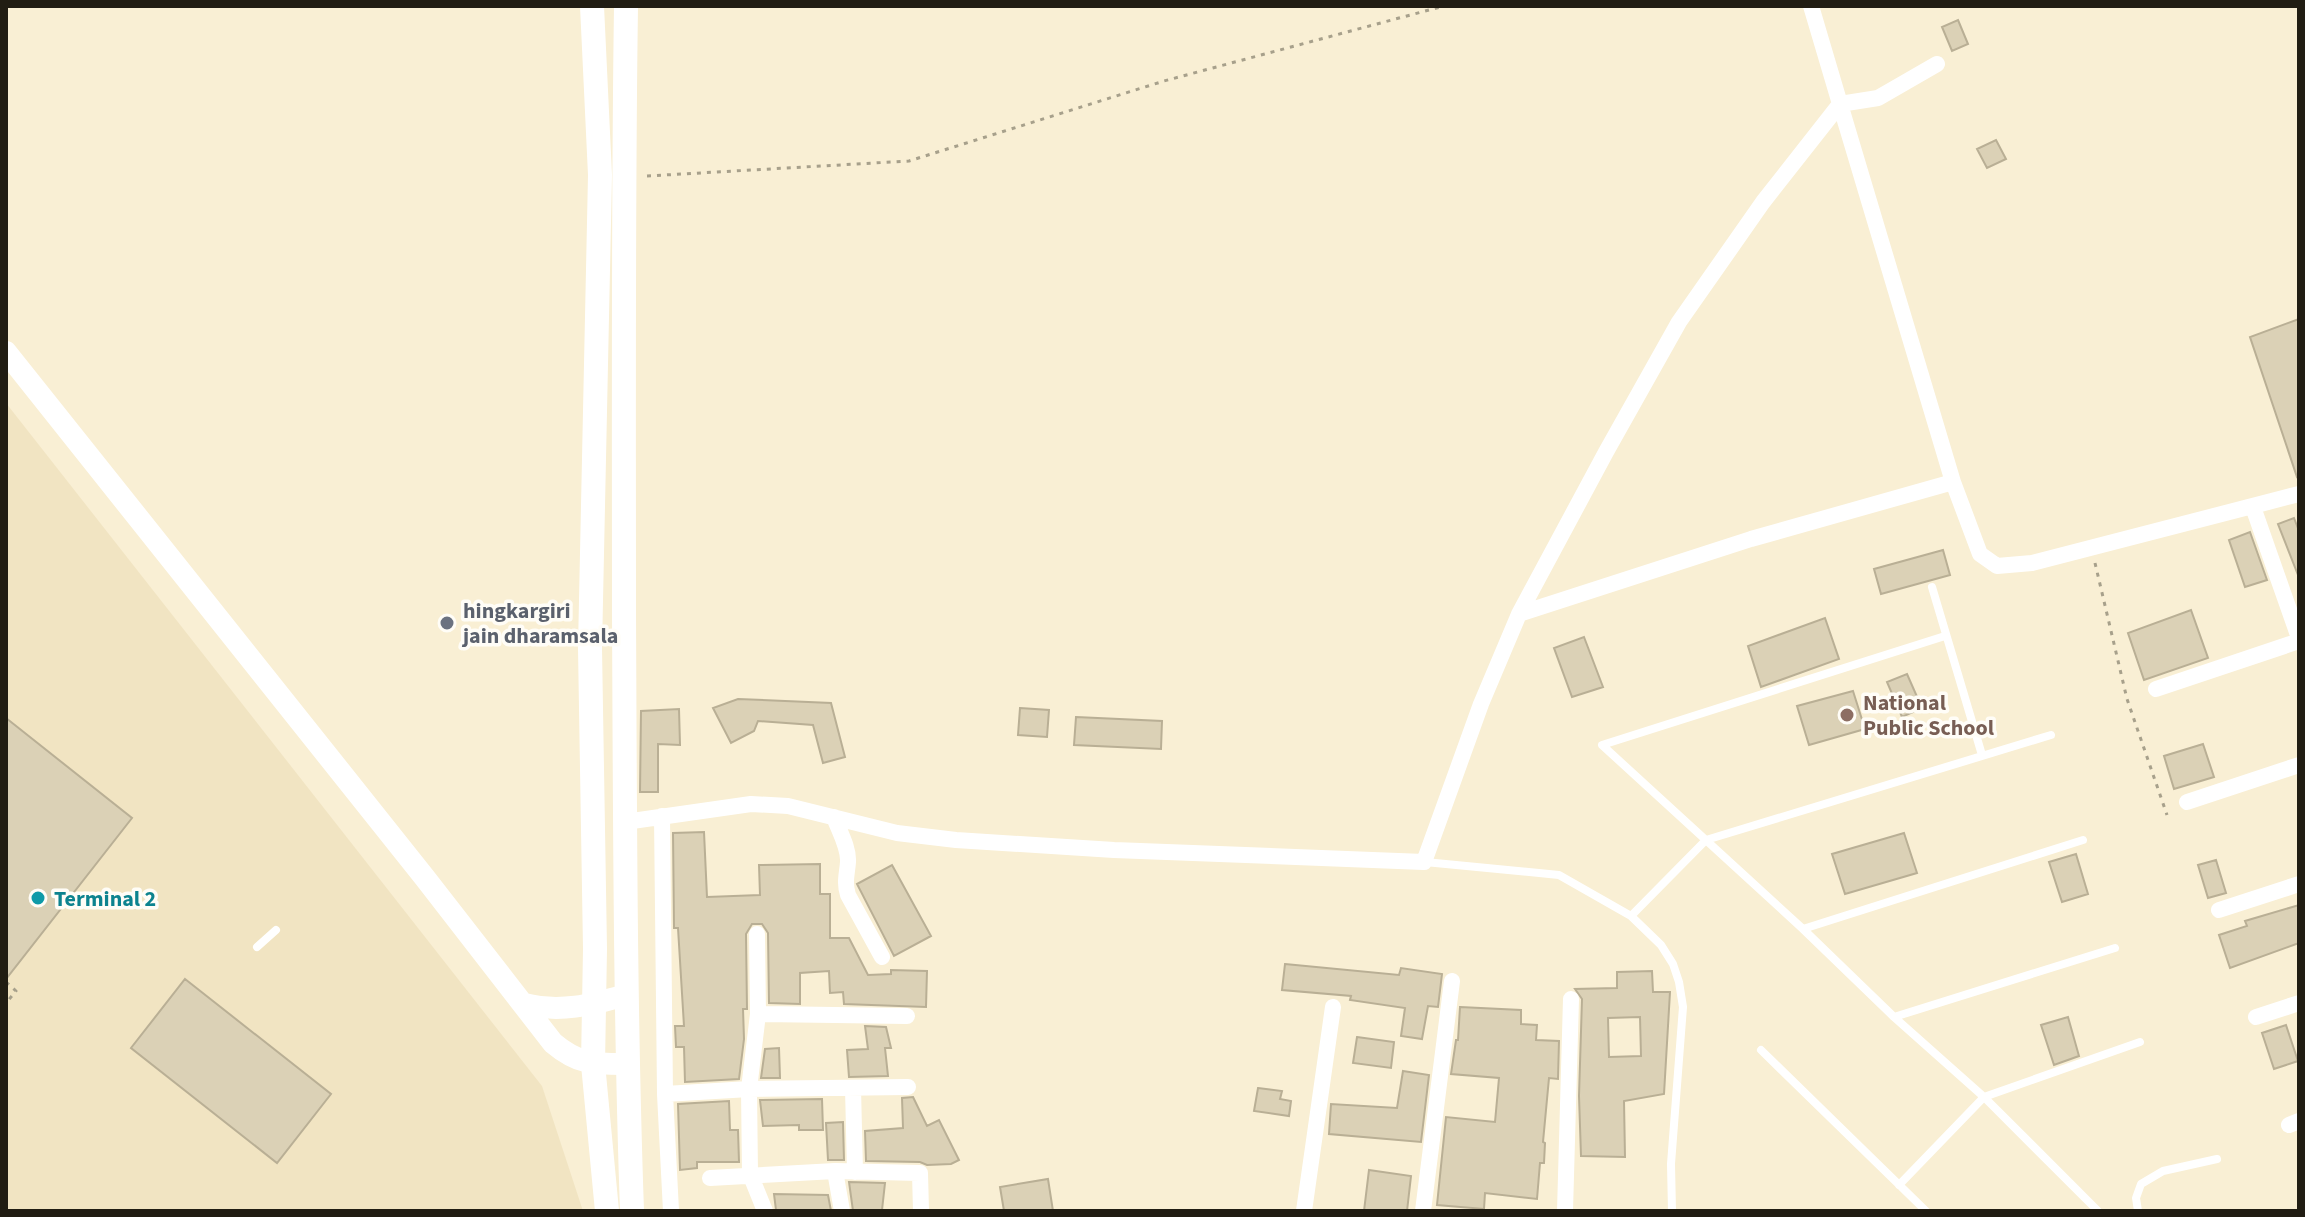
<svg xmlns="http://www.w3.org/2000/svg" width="2305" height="1217" font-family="'Source Sans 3',sans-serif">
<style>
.built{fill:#f1e4c2}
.building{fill:#dbd1b6;stroke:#b9af95;stroke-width:2;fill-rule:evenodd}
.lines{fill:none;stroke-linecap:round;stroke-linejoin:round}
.path{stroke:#a7a08b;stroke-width:3;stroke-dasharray:4 6;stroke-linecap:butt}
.lane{stroke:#fff;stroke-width:8}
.street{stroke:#fff;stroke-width:16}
.secondary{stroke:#fff;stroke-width:22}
.primary{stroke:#fff;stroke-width:24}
.worship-dot{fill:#6b7280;stroke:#fffdf7;stroke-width:3}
.education-dot{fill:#8d6e63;stroke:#fffdf7;stroke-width:3}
.culture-dot{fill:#0f9aa8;stroke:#fffdf7;stroke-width:3}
.labels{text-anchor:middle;stroke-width:7;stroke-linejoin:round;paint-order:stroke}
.worship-label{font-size:22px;font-weight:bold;fill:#5b616d;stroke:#fffdf7;text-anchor:start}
.education-label{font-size:22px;font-weight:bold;fill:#785e54;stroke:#fffdf7;text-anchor:start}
.culture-label{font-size:22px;font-weight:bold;fill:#0d838f;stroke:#fffdf7;text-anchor:start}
</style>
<rect width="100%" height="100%" fill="#f9efd4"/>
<!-- built -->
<path class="built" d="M6,403L542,1086L583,1211H6Z"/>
<!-- building -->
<path class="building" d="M1958,20L1968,44L1952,51L1942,27Z
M1996,140L2006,159L1987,168L1977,149Z
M2299,319V476L2297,477L2250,337Z
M2294,518L2299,531L2298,575L2278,524Z
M2250,532L2267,580L2245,587L2229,540Z
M1943,550L1950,575L1881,594L1874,569Z
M2191,610L2208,658L2144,680L2128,633Z
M1825,618L1839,659L1761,687L1748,646Z
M1584,637L1603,687L1572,697L1554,648Z
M1907,674L1922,708L1902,717L1887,682Z
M1853,691L1865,729L1809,745L1797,706Z
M738,699L831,703L845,757L823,763L813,725L758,721L754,731L731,743L713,708Z
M1020,708L1049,710L1047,737L1018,735Z
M679,709L680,745L658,744V792H640L641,711Z
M1076,717L1162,721L1161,749L1074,745Z
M6,718L132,818L6,979Z
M2203,744L2214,777L2174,789L2164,756Z
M704,832L707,897L760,895L759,865L820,864V894H830V938H849L868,975L891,974V970L927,971L926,1007L844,1004L843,992L830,993L829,971L800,973V1004L769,1003L768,933L762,924H752L746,934L747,1009H743L744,1039L739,1079L685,1082L684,1047H676L675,1026H684L678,928H674L673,833Z
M1904,833L1917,873L1845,894L1832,854Z
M2076,854L2088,894L2062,902L2049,862Z
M2216,860L2226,893L2208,898L2198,865Z
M892,865L931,936L894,956L857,884Z
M2299,905V943L2230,968L2219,935L2247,926L2245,921Z
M1285,964L1399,975L1401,968L1442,974L1438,1007L1428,1006L1422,1039L1401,1036L1405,1008L1350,1000L1351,996L1282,990Z
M1652,971L1653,992H1670L1664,1094L1624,1101L1625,1157L1581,1156L1579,1096L1582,999L1575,989L1617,988V972ZM1640,1017L1641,1056L1609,1057L1608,1018Z
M185,979L331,1094L277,1163L131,1048Z
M1460,1007L1521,1010V1024L1537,1025L1536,1040L1559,1041L1558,1079L1549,1078L1543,1142L1545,1143L1544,1163H1540L1537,1199L1485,1193L1484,1209L1437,1205L1446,1117L1495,1122L1499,1078L1451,1074L1456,1040H1458Z
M2068,1017L2079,1056L2054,1065L2041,1025Z
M2286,1025L2298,1061L2274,1069L2262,1033Z
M865,1026L886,1027L891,1048H885L888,1076L849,1077L847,1050L868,1049Z
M1357,1037L1394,1042L1391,1068L1353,1063Z
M779,1048L780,1078H761L765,1049Z
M1403,1071L1429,1075L1421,1142L1329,1134L1331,1104L1397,1108Z
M1258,1088L1282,1091L1280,1099L1291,1101L1289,1116L1254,1111Z
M913,1097L927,1126L939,1120L959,1160L951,1164L927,1165L920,1162L866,1161L865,1131L903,1128L902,1098Z
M822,1099L823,1130H799V1125L763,1126L760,1100Z
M729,1101L730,1130H738L739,1162H697V1168L680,1170L678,1104Z
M843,1122L844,1160H828L826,1123Z
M1369,1170L1411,1176L1407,1211H1364Z
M1048,1179L1053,1211H1004L1000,1187Z
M849,1182L885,1183L882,1210L853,1211Z
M774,1194L828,1195L831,1211L776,1210Z"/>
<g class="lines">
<!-- path -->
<path class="path" d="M647,176L909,161L1164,81L1444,6
M2095,563L2127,699L2167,815
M6,982L16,991L6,1003"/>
<!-- lane -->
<path class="lane" d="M1932,587L1982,755
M1945,636L1602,745L1803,929L1894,1017L1984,1097L2098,1211
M1425,862L1559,875L1631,916L1661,945L1673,964L1679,982L1683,1007L1671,1164L1672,1211
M1631,916L1706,840L2051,735
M1803,929L2083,840
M257,947L276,930
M1894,1017L2115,948
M1761,1050L1926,1211
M1899,1185L1984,1097L2140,1042
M2138,1211L2136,1198L2141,1184L2163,1171L2217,1159"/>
<!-- street -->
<path class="street" d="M1937,64L1878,98L1840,104L1953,482L1980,554L1997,566L2032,563L2299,494
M2253,507L2299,638
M1519,614L1751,539L1953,482
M2156,689L2299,641
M2187,802L2299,765
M662,816L665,1094L671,1211
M834,817C839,831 849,847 848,862C847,875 844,882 848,895L882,957
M625,822L751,804L788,806L897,833L956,840L1114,850L1424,862L1481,704L1519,614L1606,452L1679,322L1763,202L1840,104L1811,6
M2219,910L2299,884
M757,934L758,1014L749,1089L750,1174L765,1211
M758,1014L907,1016
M2256,1017L2299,1003
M853,1088L855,1172
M665,1094L749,1089L908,1087
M2289,1125L2299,1121
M835,1171L920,1173L921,1211
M710,1178L835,1171L842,1211
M1304,1211L1333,1007
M1423,1211L1452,981
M1565,1211L1571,999"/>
<!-- secondary -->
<path class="secondary" d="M6,352L425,878L553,1043C579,1065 595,1064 628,1064
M524,1004C560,1013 591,1005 626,995"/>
<!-- primary -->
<path class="primary" d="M592,6L600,175L590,648L595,949L593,1064L607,1211
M626,6C623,208 624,410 624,612C625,811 625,1011 632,1211"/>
</g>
<!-- markers -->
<circle class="worship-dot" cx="447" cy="623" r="8"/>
<circle class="education-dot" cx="1847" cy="715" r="8"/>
<circle class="culture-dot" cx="38" cy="898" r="8"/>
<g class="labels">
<!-- worship labels -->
<g class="worship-label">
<text x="463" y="618">hingkargiri<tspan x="463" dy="25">jain dharamsala</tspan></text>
</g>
<!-- education labels -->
<g class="education-label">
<text x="1863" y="710">National<tspan x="1863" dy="25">Public School</tspan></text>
</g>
<!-- culture labels -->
<g class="culture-label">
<text x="54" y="906">Terminal 2</text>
</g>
</g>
<!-- border -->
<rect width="2305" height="1217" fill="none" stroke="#211d13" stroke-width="16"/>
</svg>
